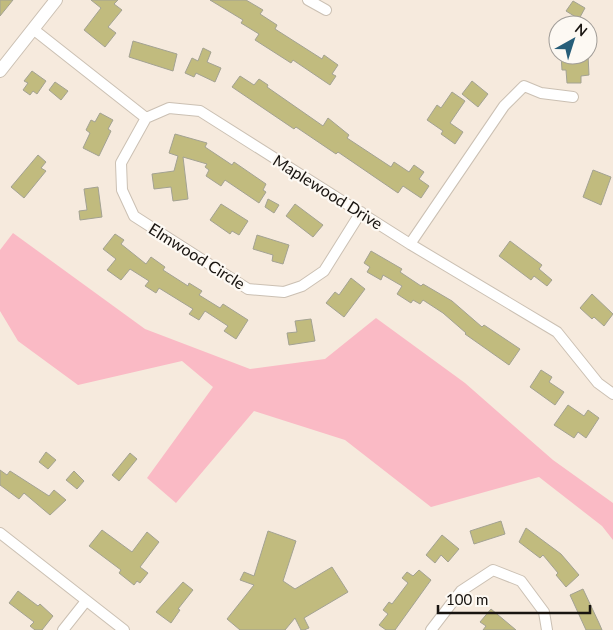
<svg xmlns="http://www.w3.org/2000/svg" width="613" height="630" font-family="Lato,sans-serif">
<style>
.green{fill:#fabac5}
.building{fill:#c1bb7e;stroke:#a3a292}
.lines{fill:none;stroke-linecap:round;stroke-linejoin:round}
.minor-casing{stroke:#cbc0b3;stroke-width:12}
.major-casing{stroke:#cbc0b3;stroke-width:14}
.minor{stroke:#fff;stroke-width:10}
.major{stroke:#fff;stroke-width:12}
.labels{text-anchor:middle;stroke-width:4.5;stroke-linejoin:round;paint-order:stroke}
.street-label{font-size:16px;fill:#181410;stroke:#fdf9f3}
</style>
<rect width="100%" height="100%" fill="#f6eadd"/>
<!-- green -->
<path class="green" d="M13,233L145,329L250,369L325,359L376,318L465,383L553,460L613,503V540L602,526L539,477L431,507L345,440L254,411L176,503L147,478L213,387L182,361L78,385L18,341L0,311V250Z"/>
<!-- building -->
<path class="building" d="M0,0H13L0,16Z
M91,0H118L114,4L122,10L108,27L116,33L105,47L84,30L101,8Z
M210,0H246L263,10L260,14L277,25L275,29L322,59L324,55L338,65L332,74L336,76L330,85L293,60L291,63L255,40L259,34L241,23L243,20Z
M573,1L585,8L579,19L566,11Z
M133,41L177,54L173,71L129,57Z
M203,48L211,52L207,62L221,68L215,82L196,73L194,77L185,73L192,58L198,61Z
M561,55H588L589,75L581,76V83H567L566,70H562Z
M32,71L46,81L37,94L33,91L30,95L23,90L28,83L24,81Z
M240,76L254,85L259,79L268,85L267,87L323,126L328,118L349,135L347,138L391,167L394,162L409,172L414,165L424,172L419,179L429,186L421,198L403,186L398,193L338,152L336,154L296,127L294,129L232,87Z
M472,81L488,94L478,107L462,94Z
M55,82L68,91L61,100L49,90Z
M452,92L465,101L450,123L463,132L455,144L441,134L443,131L427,120L437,105L441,108Z
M100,113L113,120L108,129L111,131L99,156L83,148L90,133L86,130L91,120L95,122Z
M175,134L207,143L205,147L232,165L234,162L266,184L263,190L266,192L259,203L225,180L221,186L206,176L209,170L205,167L207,164L183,157L188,199L173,201L171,187L154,189L152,174L174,171L178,156L169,153Z
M38,155L46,162L41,168L46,171L24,198L11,187Z
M593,170L611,177L601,205L583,197Z
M98,187L102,217L80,220L79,211L87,210L84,189Z
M268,199L279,205L274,213L265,207Z
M221,204L248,221L239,235L232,231L230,234L210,220Z
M295,204L323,225L313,237L286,216Z
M115,234L124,240L121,244L146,264L151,257L165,267L163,270L188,286L189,283L202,291L199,295L220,308L223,304L248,320L236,339L224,331L228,326L205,311L199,320L189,314L193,309L159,288L156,293L145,286L149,281L130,269L121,280L107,270L116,259L103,249Z
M257,235L289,245L283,264L272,261L273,255L253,249Z
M510,241L542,265L539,269L552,280L547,286L534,276L531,280L499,256Z
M371,251L402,269L400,272L421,286L423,284L452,301L482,327L484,325L520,349L509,365L465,334L466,333L443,313L423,300L420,304L413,300L411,303L397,294L402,286L383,275L381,280L367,272L370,267L364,263Z
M351,278L365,289L344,317L326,303L335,292L339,295Z
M592,294L613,314L604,326L594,317L592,319L580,308Z
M311,319L315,341L289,345L287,333L297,332L295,321Z
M541,370L552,377L549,382L564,392L555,405L530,387Z
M568,405L584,416L588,410L599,418L586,438L578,432L574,438L554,425Z
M46,452L56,460L48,469L39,462Z
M130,453L137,459L119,481L112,475Z
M0,470L7,475L10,471L49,496L54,490L66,500L50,515L24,493L19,499L0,485Z
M74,471L84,481L77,489L66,480Z
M501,521L505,534L474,544L470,531Z
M526,528L561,554L579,575L566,587L556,575L558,573L543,555L540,558L519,542Z
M102,530L132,552L147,532L159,542L140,567L148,573L140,583L137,581L134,585L119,573L121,570L89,546Z
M268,531L296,541L283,581L295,589L332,567L348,592L304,618L309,628L304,630H301L295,618L285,630H240L227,619L254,585L240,580L244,572L254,576Z
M442,535L459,549L448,562L441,555L435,563L426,555Z
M419,570L431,580L395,630H386L379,625L388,614L383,610L389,602L392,604L408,583L402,578L407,572L413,576Z
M183,582L193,590L178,609L180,610L171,623L156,612Z
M583,589L599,623L602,630H586L570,595Z
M18,591L38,606L40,604L53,616L42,630H35L30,626L34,622L9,603Z
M491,609L516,630H483L486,626L480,622Z"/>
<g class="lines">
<!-- minor casing -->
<g class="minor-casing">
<path id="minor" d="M308,0L326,10
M33,29L146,118L169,108L200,111L410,244L557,332L598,383L613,394
M146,118L121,163L122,190L134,216L248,289L284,292L302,286L324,271L361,212
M410,244L504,106L524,86L541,93L573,97
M0,533L124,630
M63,630L86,601
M431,630L461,591L493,570L521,581L544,612L547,630"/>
</g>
<!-- major casing -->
<g class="major-casing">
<path id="major" d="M0,71L56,0"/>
</g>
<!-- minor -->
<use href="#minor" class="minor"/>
<!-- major -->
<use href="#major" class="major"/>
</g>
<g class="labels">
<!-- street labels -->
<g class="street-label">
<text transform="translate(328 192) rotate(32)" y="6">Maplewood Drive</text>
<text transform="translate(197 256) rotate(32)" y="6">Elmwood Circle</text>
</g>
</g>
<!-- north arrow -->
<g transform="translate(573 40) rotate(39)"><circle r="24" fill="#fdf9f3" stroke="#a19d98"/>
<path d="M0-4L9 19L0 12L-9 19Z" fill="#275e79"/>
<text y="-8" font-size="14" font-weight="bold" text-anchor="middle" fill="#181410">N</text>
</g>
<!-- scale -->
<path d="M438 605v8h152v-8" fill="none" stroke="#181410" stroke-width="2.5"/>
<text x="446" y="605" font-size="15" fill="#181410" stroke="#fdf9f3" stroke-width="4" paint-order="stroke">100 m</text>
</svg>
